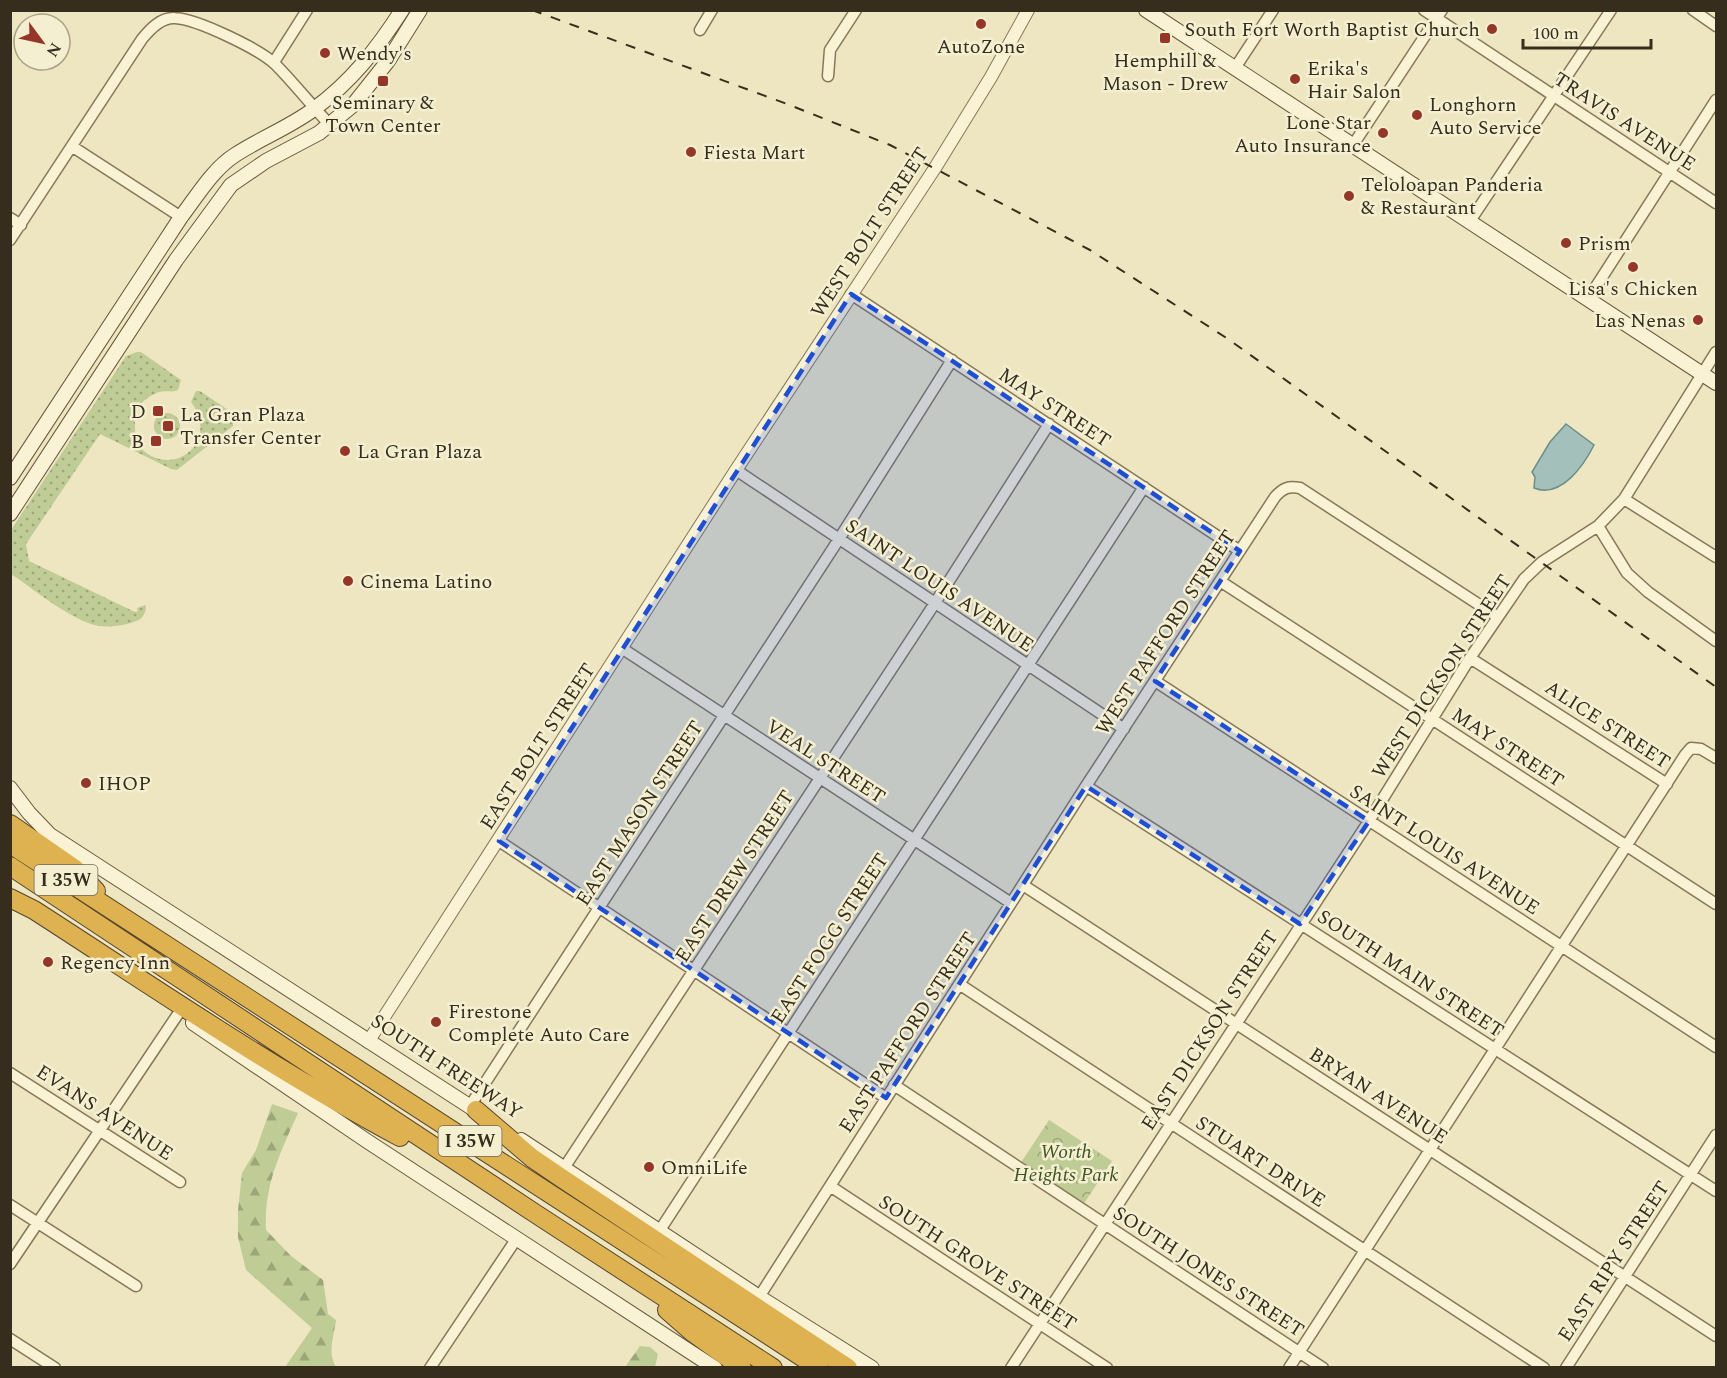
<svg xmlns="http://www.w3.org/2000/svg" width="1727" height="1378" font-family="Spectral,serif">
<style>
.grass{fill:url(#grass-dots)}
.forest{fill:url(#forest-firs)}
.park{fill:url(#park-crowns)}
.water{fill:#a4c0bb;stroke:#6b8e8a;stroke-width:1.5}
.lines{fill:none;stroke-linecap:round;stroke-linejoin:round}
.minor-casing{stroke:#877759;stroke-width:13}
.tertiary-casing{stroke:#877759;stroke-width:14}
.secondary-casing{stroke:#69583c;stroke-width:16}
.motorway-casing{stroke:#55452d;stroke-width:20}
.minor{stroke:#f9f2d4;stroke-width:10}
.tertiary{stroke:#f9f2d4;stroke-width:12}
.secondary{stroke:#f9f2d4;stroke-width:14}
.motorway{stroke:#deb251;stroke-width:18}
.rail{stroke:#372d1d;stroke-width:2;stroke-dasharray:10 10;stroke-linecap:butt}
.marked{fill:#1d4ed8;fill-opacity:0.2;stroke:#1d4ed8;stroke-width:4.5;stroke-dasharray:12 8;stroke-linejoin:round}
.poi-dot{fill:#963629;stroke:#f5efd1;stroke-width:2}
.labels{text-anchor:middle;stroke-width:5;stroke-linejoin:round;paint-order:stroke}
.shield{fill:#f5efd1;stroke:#706753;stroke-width:1.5}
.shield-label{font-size:18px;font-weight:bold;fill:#372d1d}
.poi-label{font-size:20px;fill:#372d1d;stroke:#f5efd1;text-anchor:start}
.street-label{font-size:20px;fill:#372d1d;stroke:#f5efd1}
.park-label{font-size:20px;font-style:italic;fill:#415424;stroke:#f5efd1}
</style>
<defs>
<pattern id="grass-dots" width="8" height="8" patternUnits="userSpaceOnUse" patternTransform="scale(1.5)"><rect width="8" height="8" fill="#bfcc95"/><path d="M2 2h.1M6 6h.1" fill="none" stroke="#9ca679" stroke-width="1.8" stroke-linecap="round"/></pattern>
<pattern id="forest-firs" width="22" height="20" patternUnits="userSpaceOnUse" patternTransform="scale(1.5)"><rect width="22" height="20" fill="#bfcc95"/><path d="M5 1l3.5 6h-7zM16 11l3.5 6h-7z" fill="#9ca679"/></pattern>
<pattern id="park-crowns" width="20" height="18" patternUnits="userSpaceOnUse" patternTransform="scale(1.5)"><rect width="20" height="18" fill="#bfcc95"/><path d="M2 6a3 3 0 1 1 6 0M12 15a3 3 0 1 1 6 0" fill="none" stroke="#9ca679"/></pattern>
</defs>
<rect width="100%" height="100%" fill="#eee6c1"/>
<!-- grass -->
<path class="grass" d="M137,352H141L181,380L178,390C171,393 166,390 159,392C132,403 134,417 136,443C169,484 222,443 191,402L196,391H200L231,412L233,416V426L177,470L171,469L100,434L26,544L29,561L135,612L138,611L137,608L145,605L146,607C145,619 138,621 127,624C118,626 109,627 99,626C72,621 35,590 11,574V530L126,356Z
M154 426a13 13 0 1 1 26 0a13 13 0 1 1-26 0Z"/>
<!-- forest -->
<path class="forest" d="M272,1104L298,1113C280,1154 264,1184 266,1230L291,1256L323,1280L328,1314L336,1320C334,1337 327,1352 336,1367H285L312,1328L246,1270L238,1237V1210L242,1173L256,1150Z
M640,1346L650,1347L658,1354L655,1367H625Z"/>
<!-- park -->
<path class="park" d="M1049,1120L1112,1161L1083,1205L1020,1164Z"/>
<!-- water -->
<path class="water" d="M1566,424L1594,445C1584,465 1561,499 1534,488L1535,477L1532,472L1550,442Z"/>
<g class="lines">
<!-- minor casing -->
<g class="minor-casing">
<path id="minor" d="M1424,10L1716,203
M1693,10L1716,26
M700,30L712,10
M274,62L307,10
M1235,68L1273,10
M828,76L830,50L856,10
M1353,145L1442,10
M73,147L181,217
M10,218L21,225
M1470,221L1611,10
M10,240L142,39C150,29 161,17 175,18C197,19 259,49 275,64C294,83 311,105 330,125
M851,294L1240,551
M1588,299L1716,100
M736,470L1124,729
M1624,499L1716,557
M1598,526L1627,573L1648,592L1716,641
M1220,581L1716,904
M623,649L1011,903
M1470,658L1667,784
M1155,681L1716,1047
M1086,786L1716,1191
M499,841L886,1098
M1023,885L1716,1336
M959,984L1544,1368
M10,1073L180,1182
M894,1085L1323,1368
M470,1106L839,539L952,360
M564,1168L935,603L1049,424
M830,1186L1107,1368
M10,1205L136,1286
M660,1230L1144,487
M10,1264L178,1014
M759,1297L1086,786L1275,497C1283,488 1288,486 1300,488L1498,617
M10,1339L55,1368
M430,1368L517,1238
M1011,1368L1369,821L1470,658L1498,617L1524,579L1542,562L1598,526L1624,499L1716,352
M1289,1368L1685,755L1691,748L1701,749L1716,758
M1566,1368L1716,1135"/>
</g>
<!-- tertiary casing -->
<g class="tertiary-casing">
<path id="tertiary" d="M368,1042L736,470L935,168L991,77L1028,10"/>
</g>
<!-- secondary casing -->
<g class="secondary-casing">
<path id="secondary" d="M1146,10L1716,383
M10,478L181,217C197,196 213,169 235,155C261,138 290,127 314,109C351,82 377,49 402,10
M10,514L176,260L231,185L266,161L319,133L353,105L388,61L420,10
M10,788L29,813L50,835L483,1115
M193,1023L367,1141L715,1368
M521,1140L759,1297L872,1368"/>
</g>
<!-- motorway casing -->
<g class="motorway-casing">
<path id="motorway" d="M10,824L75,869L96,891
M10,844L819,1368
M10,866L536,1214L773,1368
M10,898L34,910C155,988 273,1069 400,1137
M476,1110L532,1158L560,1177L848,1368
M667,1310L692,1332L742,1368"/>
</g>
<!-- minor -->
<use href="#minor" class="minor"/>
<!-- tertiary -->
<use href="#tertiary" class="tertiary"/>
<!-- secondary -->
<use href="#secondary" class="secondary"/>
<!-- motorway -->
<use href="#motorway" class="motorway"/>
<!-- rail -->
<path class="rail" d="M532,10L787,104L890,145L1090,250L1228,339L1716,687"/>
</g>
<!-- marked area -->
<path class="marked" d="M851,294L1240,551L1155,681L1369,821L1300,924L1086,786L886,1098L499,841Z"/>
<!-- markers -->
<g class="poi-dot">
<circle cx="981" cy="24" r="6"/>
<circle cx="1492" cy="29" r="6"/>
<rect x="1159" y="32" width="12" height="12" rx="3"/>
<circle cx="325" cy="53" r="6"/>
<circle cx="1295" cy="79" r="6"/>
<rect x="377" y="75" width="12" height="12" rx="3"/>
<circle cx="1417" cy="115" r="6"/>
<circle cx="1383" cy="133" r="6"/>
<circle cx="691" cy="152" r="6"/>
<circle cx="1349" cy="196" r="6"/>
<circle cx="1566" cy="243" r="6"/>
<circle cx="1633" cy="267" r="6"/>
<circle cx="1698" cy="320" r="6"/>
<rect x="152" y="405" width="12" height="12" rx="3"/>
<rect x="162" y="420" width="12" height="12" rx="3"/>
<rect x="150" y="435" width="12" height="12" rx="3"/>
<circle cx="345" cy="451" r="6"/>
<circle cx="348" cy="581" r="6"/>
<circle cx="86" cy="783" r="6"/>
<circle cx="48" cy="962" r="6"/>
<circle cx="436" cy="1022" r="6"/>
<circle cx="649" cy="1167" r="6"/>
</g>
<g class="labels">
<!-- shield labels -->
<g class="shield">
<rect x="34.5" y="865" width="63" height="30" rx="4.5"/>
<rect x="438.5" y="1126" width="63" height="30" rx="4.5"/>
</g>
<g class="shield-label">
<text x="66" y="886">I 35W</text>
<text x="470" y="1147">I 35W</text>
</g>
<!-- poi labels -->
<g class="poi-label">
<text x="1480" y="36" text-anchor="end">South Fort Worth Baptist Church</text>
<text x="981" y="53" text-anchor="middle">AutoZone</text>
<text x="337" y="60">Wendy's</text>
<text x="1165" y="67" text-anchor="middle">Hemphill &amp;<tspan x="1165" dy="23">Mason - Drew</tspan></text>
<text x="1307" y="75">Erika's<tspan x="1307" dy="23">Hair Salon</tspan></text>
<text x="383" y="109" text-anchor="middle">Seminary &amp;<tspan x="383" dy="23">Town Center</tspan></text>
<text x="1429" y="111">Longhorn<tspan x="1429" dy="23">Auto Service</tspan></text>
<text x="1371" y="129" text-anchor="end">Lone Star<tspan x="1371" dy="23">Auto Insurance</tspan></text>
<text x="703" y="159">Fiesta Mart</text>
<text x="1361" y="191">Teloloapan Panderia<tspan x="1361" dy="23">&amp; Restaurant</tspan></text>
<text x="1578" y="250">Prism</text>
<text x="1633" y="295" text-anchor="middle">Lisa's Chicken</text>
<text x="1686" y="327" text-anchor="end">Las Nenas</text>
<text x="146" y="418" text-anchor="end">D</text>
<text x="180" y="421">La Gran Plaza<tspan x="180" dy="23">Transfer Center</tspan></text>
<text x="144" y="448" text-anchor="end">B</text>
<text x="357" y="458">La Gran Plaza</text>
<text x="360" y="588">Cinema Latino</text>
<text x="98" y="790">IHOP</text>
<text x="60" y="969">Regency Inn</text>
<text x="448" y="1018">Firestone<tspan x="448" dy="23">Complete Auto Care</tspan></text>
<text x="661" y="1174">OmniLife</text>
</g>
<!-- street labels -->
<g class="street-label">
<text transform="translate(1625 121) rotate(33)" y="7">TRAVIS AVENUE</text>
<text transform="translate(869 232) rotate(-57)" y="7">WEST BOLT STREET</text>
<text transform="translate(1055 407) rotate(33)" y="7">MAY STREET</text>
<text transform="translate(940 585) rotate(34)" y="7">SAINT LOUIS AVENUE</text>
<text transform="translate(1165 632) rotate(-57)" y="7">WEST PAFFORD STREET</text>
<text transform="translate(1441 676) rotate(-57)" y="7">WEST DICKSON STREET</text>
<text transform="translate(1608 724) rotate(33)" y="7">ALICE STREET</text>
<text transform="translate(537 746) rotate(-57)" y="7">EAST BOLT STREET</text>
<text transform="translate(1508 747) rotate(33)" y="7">MAY STREET</text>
<text transform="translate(826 761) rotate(33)" y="7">VEAL STREET</text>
<text transform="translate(639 813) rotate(-57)" y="7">EAST MASON STREET</text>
<text transform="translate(1445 849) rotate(33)" y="7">SAINT LOUIS AVENUE</text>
<text transform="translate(734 876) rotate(-57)" y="7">EAST DREW STREET</text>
<text transform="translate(829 938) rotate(-57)" y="7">EAST FOGG STREET</text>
<text transform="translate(1411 973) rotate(33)" y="7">SOUTH MAIN STREET</text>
<text transform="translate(1209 1030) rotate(-57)" y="7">EAST DICKSON STREET</text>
<text transform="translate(907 1032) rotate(-57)" y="7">EAST PAFFORD STREET</text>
<text transform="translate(447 1066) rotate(33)" y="7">SOUTH FREEWAY</text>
<text transform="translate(1379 1095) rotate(33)" y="7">BRYAN AVENUE</text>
<text transform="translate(105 1112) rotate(33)" y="7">EVANS AVENUE</text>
<text transform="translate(1261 1161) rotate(33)" y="7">STUART DRIVE</text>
<text transform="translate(1613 1261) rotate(-57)" y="7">EAST RIPY STREET</text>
<text transform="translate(978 1262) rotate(33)" y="7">SOUTH GROVE STREET</text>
<text transform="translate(1209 1271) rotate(33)" y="7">SOUTH JONES STREET</text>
</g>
<!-- park labels -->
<g class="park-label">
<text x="1066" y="1158">Worth<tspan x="1066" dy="23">Heights Park</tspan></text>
</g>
</g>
<!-- border -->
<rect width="1727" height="1378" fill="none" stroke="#372d1d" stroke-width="24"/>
<!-- north arrow -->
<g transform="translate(42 42) rotate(123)"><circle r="28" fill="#f5efd1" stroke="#a9a189" stroke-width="1.5"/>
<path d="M0-4.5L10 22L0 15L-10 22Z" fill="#963629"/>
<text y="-9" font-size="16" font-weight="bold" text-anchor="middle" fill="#372d1d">N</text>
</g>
<!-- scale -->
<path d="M1523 39v9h128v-9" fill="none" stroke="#372d1d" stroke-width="3"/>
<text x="1532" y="39" font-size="18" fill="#372d1d" stroke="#f5efd1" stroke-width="4.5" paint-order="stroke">100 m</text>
</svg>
